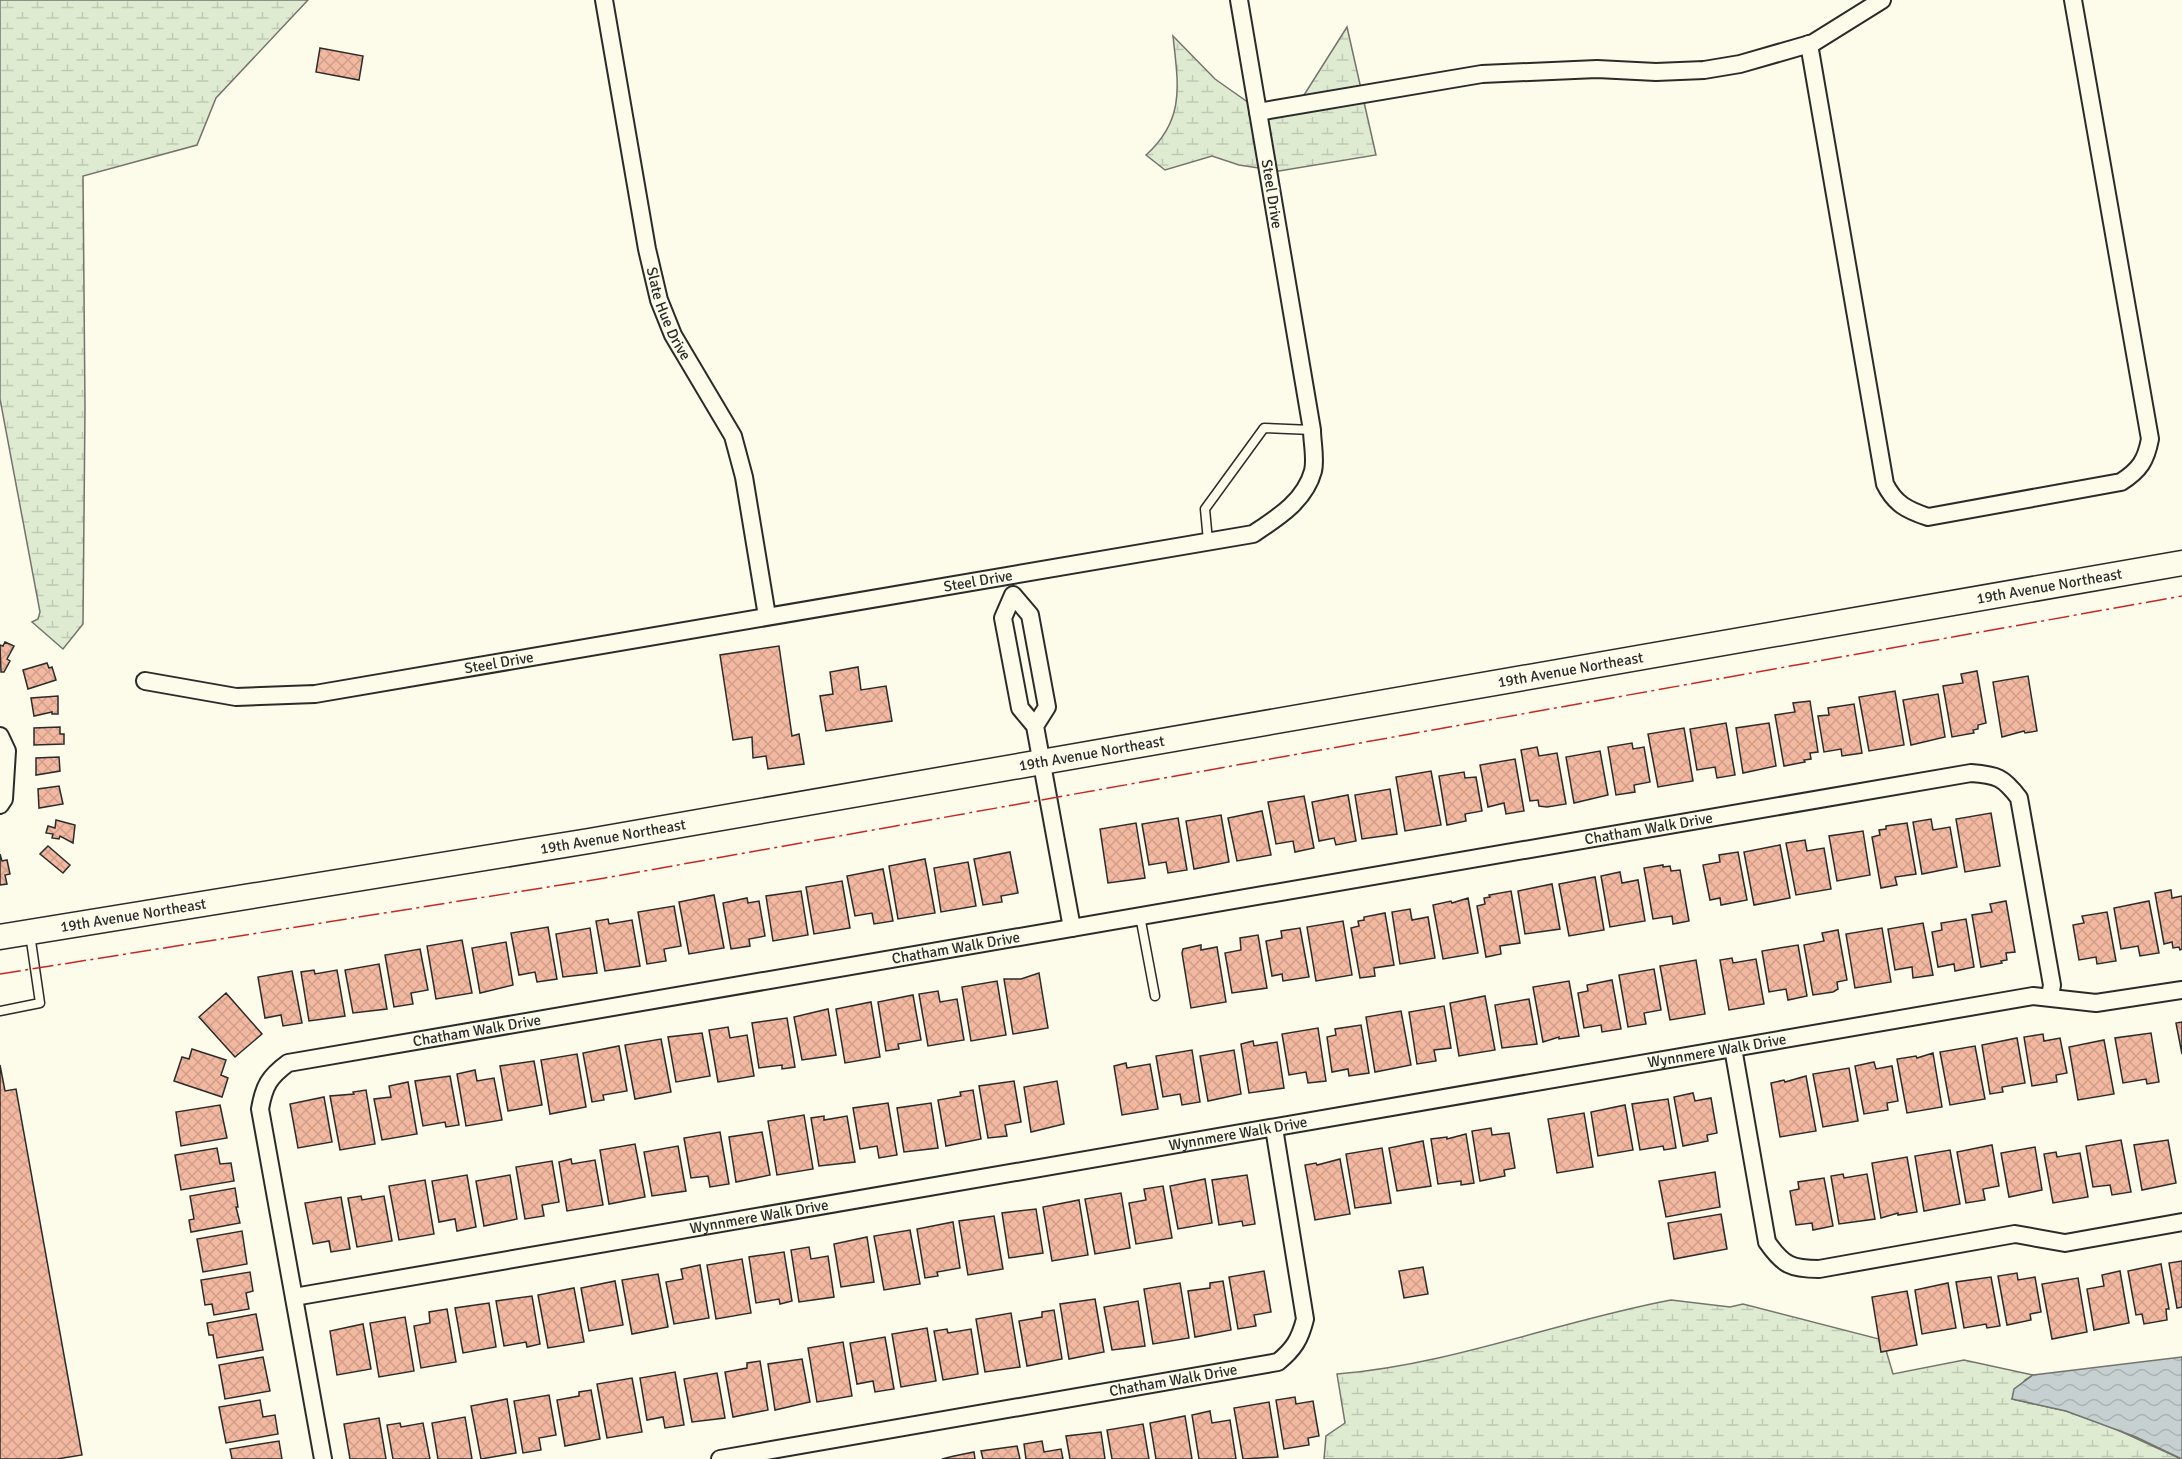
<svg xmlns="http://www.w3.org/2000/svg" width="2182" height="1459" font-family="Signika,sans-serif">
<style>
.wetland{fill:url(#wetland-marsh);stroke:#74746e;stroke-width:1.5}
.water{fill:url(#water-waves);stroke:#74746e;stroke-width:1.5}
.building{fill:url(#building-cross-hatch);stroke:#2b2b2b;stroke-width:1.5}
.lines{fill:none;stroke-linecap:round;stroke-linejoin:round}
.lane-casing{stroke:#2b2b2b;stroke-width:11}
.street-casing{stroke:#2b2b2b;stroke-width:20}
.secondary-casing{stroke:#2b2b2b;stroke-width:27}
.lane{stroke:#fdfbea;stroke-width:8}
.street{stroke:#fdfbea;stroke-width:16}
.secondary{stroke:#fdfbea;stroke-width:24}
.power{stroke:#c62828;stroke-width:1.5;stroke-dasharray:21 4.5 3 4.5;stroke-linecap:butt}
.labels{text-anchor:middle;stroke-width:4.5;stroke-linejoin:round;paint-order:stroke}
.street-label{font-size:15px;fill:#2b2b2b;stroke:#fdfbea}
</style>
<defs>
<pattern id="wetland-marsh" width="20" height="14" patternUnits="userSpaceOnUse" patternTransform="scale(1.5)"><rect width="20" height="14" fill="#deebd1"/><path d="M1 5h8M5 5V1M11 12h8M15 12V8" fill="none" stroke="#bfcab4"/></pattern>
<pattern id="water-waves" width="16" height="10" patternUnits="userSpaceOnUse" patternTransform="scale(1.5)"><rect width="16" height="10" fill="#c7d0d0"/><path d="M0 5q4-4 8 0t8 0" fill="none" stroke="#abb3b3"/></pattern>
<pattern id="building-cross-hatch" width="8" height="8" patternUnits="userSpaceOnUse" patternTransform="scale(1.5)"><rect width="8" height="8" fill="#f2b8a0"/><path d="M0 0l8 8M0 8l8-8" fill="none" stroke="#d09e8a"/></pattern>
</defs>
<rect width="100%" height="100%" fill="#fdfbea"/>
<!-- wetland -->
<path class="wetland" d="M0,0H308L216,98L197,145L83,176L85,407L83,624L63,649L32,622L38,619L40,612L0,399Z
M1347,27L1376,155L1279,171L1239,165L1212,156L1165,170L1146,155C1186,119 1178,84 1173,36L1215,79L1259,110L1299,103Z
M1671,1300L1730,1307L1743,1304L1883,1340L1893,1374L1964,1360L2033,1375L2025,1380L2012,1399L2066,1411L2109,1426L2181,1459H1324L1326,1436L1345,1423L1337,1374C1450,1365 1559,1321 1671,1300Z"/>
<!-- water -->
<path class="water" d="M2182,1357V1459L2136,1437L2066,1411L2012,1399L2014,1389L2033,1375Z"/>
<!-- building -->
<path class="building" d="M320,48L363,56L359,80L316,72Z
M5,642L14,646L7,659L10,661L4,672H1L0,645L3,646Z
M779,646L792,736L799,734L804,764L768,769L766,756L753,758L752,737L733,740L720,655Z
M47,663L49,668L52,667L56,680L28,689L23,670Z
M858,667L861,690L886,686L892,721L826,731L820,696L833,694L830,672Z
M1977,671L1986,723L1978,725V729L1973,730L1974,733L1952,737L1943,686L1963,683L1961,674Z
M2028,676L2037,731L2025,733L2024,731L2002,737L1993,682Z
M1895,691L1904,745L1869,751L1859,697Z
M1938,694L1945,737L1911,745L1903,700Z
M58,696V714H52V712L34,716L31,698Z
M1810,701L1818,752L1810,753L1811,759L1804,760L1805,762L1784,766L1775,715L1795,712L1793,703Z
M1854,704L1862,753L1842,756L1841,749L1824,752L1818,716L1829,715L1828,708Z
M1726,723L1735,775L1717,778L1715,767L1697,770L1690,729Z
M1769,723L1776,766L1743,773L1736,728Z
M60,727V734H64V744L34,745V728Z
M1684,728L1693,781L1658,787L1648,734Z
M1632,743L1633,749L1644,747L1650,782L1634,785L1635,792L1616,795L1608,747Z
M1537,747L1539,756L1557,753L1566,804L1547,807L1539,806L1538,800L1530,801L1521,750Z
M1600,751L1608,795L1574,803L1566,757Z
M59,757L60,771L36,775V758Z
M1515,759L1524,811L1506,814L1504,803L1488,807L1480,765Z
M1431,771L1441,825L1405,831L1396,777Z
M1464,772L1465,778L1476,777L1482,811L1465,814L1466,821L1447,825L1439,776Z
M59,786L63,804L39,808L38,789Z
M1390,789L1397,834L1362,839L1355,795Z
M1348,795L1356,841L1336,845L1334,838L1319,841L1312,802Z
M1304,796L1314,848L1295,852L1293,841L1276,844L1268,802Z
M1262,811L1271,855L1237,861L1228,818Z
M1991,813L2000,866L1965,872L1956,819Z
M1221,815L1229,862L1194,869L1186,821Z
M1178,818L1187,870L1168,873L1166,862L1149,865L1142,824Z
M1931,819L1933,830L1950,827L1957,867L1922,874L1913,822Z
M56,820L75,825L73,843L60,836L59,839L52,838L53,834L46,833L48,826L55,828Z
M1136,823L1145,878L1108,883L1100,829Z
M1907,823L1916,874L1895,877L1897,885L1881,888L1872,837L1880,835L1879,830L1886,829V826Z
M1863,831L1870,875L1837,881L1829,836Z
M1805,840L1807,851L1824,848L1831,889L1796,895L1786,843Z
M1780,845L1790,898L1754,905L1744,852Z
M48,846L70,865L63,873L40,854Z
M1010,852L1018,893L1001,896L1002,902L983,905L974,859Z
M1738,852L1747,900L1721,905L1720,898L1710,900L1703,865L1720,862L1719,855Z
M0,854L2,861L7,860L10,874L5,875L7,884L0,885Z
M925,859L935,913L898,919L889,866Z
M968,862L976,906L941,912L934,868Z
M1663,865V867L1670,866L1671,871L1680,870L1689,921L1673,924L1672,916L1653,919L1644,868Z
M883,869L893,921L874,924L872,913L855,916L847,876Z
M1620,872L1622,883L1638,880L1645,921L1610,927L1601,876Z
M1595,877L1604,930L1569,936L1559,884Z
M842,881L850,928L814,934L806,887Z
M1552,884L1560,929L1525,934L1518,891Z
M2171,890L2172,898L2182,896V949L2180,950L2179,947L2173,948L2172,942L2164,944L2155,893Z
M801,891L808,935L773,941L766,896Z
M1511,891L1520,943L1500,946L1501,954L1486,957L1477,906L1485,904L1484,898L1490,897L1489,895Z
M714,895L724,948L689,954L679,902Z
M747,898L748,903L759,901L765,936L749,939L750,946L731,949L723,903Z
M1468,898L1478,953L1443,959L1433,905L1451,901L1452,903Z
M2006,901L2015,952L2006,953L2007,960L2001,961L2002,963L1981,967L1972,915L1992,912L1990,904Z
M2149,901L2159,953L2140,956L2138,946L2121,949L2114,908Z
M674,906L681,946L664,949L666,961L647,964L638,912Z
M1410,909L1412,920L1428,917L1435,958L1400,964L1392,912Z
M2107,912L2116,961L2097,964L2096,957L2079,960L2073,925L2084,923L2082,916Z
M1385,913L1394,965L1374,968L1375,976L1360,978L1351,928L1359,926L1358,921L1364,920V917Z
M608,919L609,924L632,920L640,966L605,971L596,921Z
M1966,919L1974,967L1955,971L1954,964L1938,967L1932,932L1942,930L1941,923Z
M1343,921L1352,975L1316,981L1307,927Z
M1923,923L1933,975L1913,978L1912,967L1895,970L1888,929Z
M548,927L557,979L537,982L535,972L519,975L511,933Z
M590,928L597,973L563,977L556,934Z
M1300,928L1309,977L1283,981L1282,974L1272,976L1266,941L1282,938L1281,931Z
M1882,928L1891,982L1855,988L1846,934Z
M1838,930L1847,980L1837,982L1838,989L1833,992L1813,995L1804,945L1824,941L1822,933Z
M1258,935L1267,988L1232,993L1225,953L1241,950L1240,938Z
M462,940L472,993L436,999L427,946Z
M506,942L513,985L480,993L472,948Z
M1201,945V950L1217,947L1226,1002L1191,1008L1182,953L1183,949Z
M1798,945L1807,996L1788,1000L1786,989L1769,992L1762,951Z
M420,949L428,990L411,993L413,1004L394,1007L385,955Z
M1732,958L1733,963L1756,959L1764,1004L1729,1010L1720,960Z
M1696,960L1705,1014L1670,1020L1660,966Z
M379,964L387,1009L353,1013L345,970Z
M1654,969L1661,1010L1644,1013L1646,1024L1628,1027L1619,975Z
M314,970L315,974L337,970L345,1016L309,1021L301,972Z
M292,971L302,1023L283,1026L281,1015L265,1018L258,977Z
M1039,973L1048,1028L1013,1034L1004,979H1021Z
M1612,980L1621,1029L1602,1032L1601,1025L1584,1028L1578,993L1588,991L1587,985Z
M997,981L1006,1035L971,1041L962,987Z
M1569,981L1579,1036L1559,1039V1037L1543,1042L1533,987Z
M938,991L940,1002L957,999L964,1040L928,1046L919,994Z
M226,993L262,1034L235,1057L199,1017Z
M913,995L921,1040L898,1044L899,1049L886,1051L878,1002Z
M1485,996L1495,1050L1459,1056L1450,1003Z
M1529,999L1537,1044L1502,1048L1495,1005Z
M871,1002L880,1057L845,1063L836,1009Z
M1444,1006L1451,1048L1434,1050L1436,1061L1417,1064L1409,1012Z
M828,1009L836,1055L802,1060L794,1017Z
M1401,1011L1411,1065L1375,1072L1366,1017Z
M787,1018L795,1067L782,1069V1065L759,1068L752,1023Z
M2182,1022V1054L2176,1023Z
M1361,1025L1369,1073L1349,1076L1348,1069L1332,1072L1327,1037L1336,1035L1335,1029Z
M728,1027L730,1038L747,1035L754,1076L718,1082L709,1030Z
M1318,1028L1326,1081L1308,1083L1306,1072L1289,1075L1282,1034Z
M702,1033L710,1076L676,1082L668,1037Z
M2151,1033L2159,1082L2147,1084L2146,1079L2123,1083L2115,1038Z
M2043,1034L2044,1041L2060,1038L2067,1073L2056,1075L2057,1082L2032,1086L2024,1037Z
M2017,1038L2025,1083L2002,1087L2003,1092L1990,1094L1982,1045Z
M661,1039L671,1092L635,1099L625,1045Z
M2104,1040L2114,1094L2078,1100L2069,1047Z
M1253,1041L1254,1046L1277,1042L1284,1088L1249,1093L1241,1044Z
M619,1046L627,1091L603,1095L604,1100L592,1102L583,1053Z
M1975,1046L1985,1099L1950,1105L1940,1052Z
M192,1049L226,1060L221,1075L228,1078L222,1097L174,1081L182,1057L189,1059Z
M1192,1050L1200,1102L1182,1105L1180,1094L1163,1097L1156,1056Z
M1234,1050L1241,1094L1208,1101L1200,1056Z
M1933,1053L1942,1107L1907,1113L1897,1059L1916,1056L1917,1058Z
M577,1054L586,1107L550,1114L541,1060Z
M534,1061L542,1105L508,1111L500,1066Z
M1874,1062L1876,1069L1892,1066L1898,1101L1887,1103L1888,1110L1864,1114L1855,1066Z
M1126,1063L1127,1068L1150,1064L1158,1109L1122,1115L1114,1066Z
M0,1065L5,1091L16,1089L82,1455L57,1459H0Z
M1849,1068L1858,1121L1823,1127L1813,1074Z
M475,1070L477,1081L494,1078L502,1120L466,1126L457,1074Z
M450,1076L459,1125L446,1127L445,1122L423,1126L415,1081Z
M1806,1076L1816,1131L1780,1137L1771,1083L1784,1080L1785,1082Z
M1014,1081L1021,1122L1005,1125L1007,1136L988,1138L979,1086Z
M1057,1081L1064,1124L1031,1132L1024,1087Z
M408,1082L417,1134L382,1140L374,1099L391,1097L389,1086Z
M366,1090L375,1144L340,1150L330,1096L354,1094L353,1092Z
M973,1090L981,1139L946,1146L938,1100L961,1096L960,1092Z
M1693,1093L1695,1101L1711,1098L1717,1133L1707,1135L1708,1141L1683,1146L1674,1097Z
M324,1097L332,1142L298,1148L290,1104Z
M1668,1099L1676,1148L1664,1150L1663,1146L1640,1150L1632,1104Z
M888,1103L897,1155L879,1158L877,1146L860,1149L853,1108Z
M931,1103L938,1148L904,1152L897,1108Z
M220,1105L227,1138L181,1146L176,1112Z
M1625,1105L1633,1150L1598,1156L1591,1112Z
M1584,1113L1593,1167L1557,1173L1548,1119Z
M804,1115L813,1169L777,1175L768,1121Z
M824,1116V1120L847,1116L855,1162L819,1166L811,1118Z
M1491,1128L1492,1135L1509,1133L1515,1168L1504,1170L1505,1176L1480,1181L1472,1131Z
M720,1132L729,1184L710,1187L708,1176L691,1178L684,1138Z
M762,1132L770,1175L736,1182L729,1137Z
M1466,1134L1474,1183L1461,1185V1181L1438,1184L1431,1139L1447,1137V1139Z
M2121,1140L2131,1192L2112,1195L2110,1185L2093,1187L2086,1146Z
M2168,1140L2176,1183L2142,1190L2134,1145Z
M1423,1141L1431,1186L1397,1191L1389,1148Z
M635,1144L645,1197L609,1204L600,1150Z
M1992,1145L1999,1186L1983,1189L1985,1200L1966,1203L1957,1152Z
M678,1146L686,1191L652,1196L644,1152Z
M2035,1147L2042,1190L2009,1197L2001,1153Z
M217,1148L220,1164L231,1163L234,1181L181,1190L175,1155Z
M1382,1148L1391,1203L1355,1208L1346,1154Z
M1950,1150L1960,1204L1924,1211L1915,1156Z
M2056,1152L2057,1157L2080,1153L2088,1197L2053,1203L2044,1154Z
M1907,1157L1917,1212L1898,1215V1213L1881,1218L1872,1163Z
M571,1159L572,1164L595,1160L603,1205L567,1211L559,1162Z
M1340,1159L1350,1214L1315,1220L1305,1165L1316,1163L1317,1165Z
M552,1161L559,1202L542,1205L544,1216L525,1219L516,1167Z
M1715,1172L1720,1207L1666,1217L1659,1181Z
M1843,1174L1844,1178L1867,1174L1875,1219L1839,1224L1831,1176Z
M467,1175L476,1227L457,1231L455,1219L439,1222L432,1181Z
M510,1175L517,1219L484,1226L476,1181Z
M1247,1175L1255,1224L1243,1226L1242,1221L1219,1225L1212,1180Z
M1824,1178L1833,1226L1813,1230L1812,1223L1796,1225L1790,1191L1799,1189L1798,1182Z
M1205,1179L1212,1223L1178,1229L1170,1186Z
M425,1180L434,1234L399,1240L389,1186Z
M1163,1186L1172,1238L1136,1244L1129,1203L1146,1200L1144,1189Z
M235,1188L238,1207H236L240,1223L191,1232L189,1220L194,1219L190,1196Z
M1121,1193L1130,1248L1095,1254L1085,1199Z
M361,1196L362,1200L384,1196L392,1241L357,1247L348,1198Z
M341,1197L350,1249L331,1252L329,1241L313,1244L305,1203Z
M1079,1200L1088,1255L1052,1261L1043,1207Z
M1036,1209L1043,1253L1009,1258L1002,1213Z
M1721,1214L1727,1249L1674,1259L1668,1223Z
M994,1216L1003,1269L968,1275L959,1221Z
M953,1222L960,1268L937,1272L938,1276L925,1278L917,1229Z
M910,1230L920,1284L884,1290L874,1236Z
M242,1231L247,1264L203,1272L197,1239Z
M867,1237L874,1282L841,1287L834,1244Z
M809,1247L811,1259L828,1256L834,1297L799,1302L791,1250Z
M784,1252L792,1301L780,1304L779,1299L756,1303L749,1257Z
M742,1259L751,1313L716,1319L707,1265Z
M2182,1261V1307L2177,1308L2169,1263Z
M2161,1264L2169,1309H2166L2167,1320L2144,1324L2142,1314L2136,1315L2128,1271Z
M700,1265L709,1318L674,1324L666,1282L683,1279L681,1269Z
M1423,1267L1428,1294L1404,1298L1399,1271Z
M1264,1271L1271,1312L1254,1315L1256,1326L1238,1329L1229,1277Z
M2120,1271L2129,1323L2094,1330L2087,1289L2104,1286L2102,1275Z
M250,1272L253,1291L246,1293L249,1309L214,1315L212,1304L205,1305L201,1280Z
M2017,1273L2018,1280L2035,1277L2041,1312L2030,1314L2031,1320L2007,1325L1998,1276Z
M658,1274L668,1327L632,1334L622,1280Z
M1991,1277L2000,1326L1987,1328L1986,1324L1964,1328L1956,1282Z
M2078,1278L2087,1332L2052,1339L2042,1284Z
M615,1281L623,1325L589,1331L581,1288Z
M1223,1281L1231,1330L1195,1337L1188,1291L1210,1288V1283Z
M1180,1283L1189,1338L1153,1344L1144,1289Z
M1948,1283L1956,1328L1922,1334L1915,1290Z
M574,1288L584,1342L548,1348L538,1295Z
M1907,1291L1917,1345L1881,1352L1872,1297Z
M532,1296L540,1344L527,1347L526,1342L504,1346L496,1301Z
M1095,1299L1104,1352L1069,1359L1060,1304Z
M1138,1301L1145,1346L1112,1350L1104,1307Z
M489,1303L496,1347L463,1353L455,1308Z
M447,1309L456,1362L421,1368L414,1326L430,1323L429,1312Z
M1054,1310L1062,1359L1027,1366L1019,1321L1042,1317V1312Z
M1011,1313L1020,1367L985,1372L976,1319Z
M256,1314L263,1350L217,1358L213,1335H209L207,1323Z
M405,1317L414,1371L379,1377L370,1323Z
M363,1324L371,1369L337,1375L330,1331Z
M927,1328L936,1381L901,1387L892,1334Z
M947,1329L948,1333L971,1329L978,1374L943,1380L934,1331Z
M885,1337L894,1389L875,1392L873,1381L857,1384L850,1343Z
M843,1342L852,1396L817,1402L808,1348Z
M263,1357L270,1391L225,1399L219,1365Z
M802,1359L810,1402L775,1410L768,1364Z
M760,1361L768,1410L733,1417L725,1372L747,1368V1363Z
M675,1372L684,1425L665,1428L663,1417L647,1420L640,1378Z
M717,1373L725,1418L692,1422L684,1379Z
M632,1378L642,1432L607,1438L597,1384Z
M591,1390L600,1439L565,1446L557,1400L579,1396V1392Z
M549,1395L556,1435L539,1438L541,1450L523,1453L514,1401Z
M1295,1397L1296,1404L1313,1401L1319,1436L1308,1438L1309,1445L1284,1449L1276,1400Z
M507,1399L516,1453L481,1459L471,1406Z
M260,1400L263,1417L275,1415L278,1434L226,1443L219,1407Z
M1269,1402L1278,1457L1243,1459L1234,1408Z
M1210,1411L1212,1423L1230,1420L1236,1459H1199L1192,1415Z
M1185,1416L1192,1459H1156L1150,1423Z
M465,1417L472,1459H438L432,1423Z
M379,1418L386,1459H350L344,1424Z
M400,1423L401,1427L423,1423L430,1459H393L387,1425Z
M1143,1424L1149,1459H1112L1107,1430Z
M1101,1432L1105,1459H1070L1066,1436Z
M279,1441L282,1459H232L230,1449Z
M1042,1441L1044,1452L1061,1449L1063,1459H1026L1024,1444Z
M1017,1446L1020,1459H983L981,1451Z
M974,1452L975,1459H942L954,1456Z"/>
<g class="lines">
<!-- lane casing -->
<g class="lane-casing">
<path id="lane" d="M1208,541L1205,509L1264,428L1312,430
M1140,916L1155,996
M0,1011L40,1003L30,934"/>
</g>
<!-- street casing -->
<g class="street-casing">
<g id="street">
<path id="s1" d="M604,0L647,249L659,300L673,335L733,436L744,477L767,616"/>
<path d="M1809,44L1885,484C1895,504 1907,510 1928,517L2121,482C2140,470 2146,460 2150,439L2073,0"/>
<path d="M1258,112L1482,74L1597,69L1656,72L1704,70L1740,64L1813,43L1882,0"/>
<path id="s2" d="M145,681L236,697L315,694L1253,534C1277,518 1305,501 1313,471C1316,459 1312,442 1312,430L1239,0"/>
<path d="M1035,726L1047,707L1030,615L1013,595L1003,618L1020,708L1035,726L1072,928"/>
<path d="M0,736L7,751L4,799L0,805"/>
<path d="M1733,1048L1767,1242C1783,1265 1791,1269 1819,1269L2015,1234L2065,1243L2182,1222"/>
<path id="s3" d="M294,1297L2033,996L2096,1003L2182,990"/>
<path id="s4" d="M323,1459L260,1109C264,1086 269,1077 288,1063L1971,773C1997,775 2003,777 2019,798L2052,985L2050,996"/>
<path id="s5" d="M720,1459L1278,1362C1294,1349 1300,1339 1305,1319L1274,1128"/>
</g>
</g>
<!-- secondary casing -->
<g class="secondary-casing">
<g id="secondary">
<path id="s6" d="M0,937L589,841L2182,563"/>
</g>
</g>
<!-- lane -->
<use href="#lane" class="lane"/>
<!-- street -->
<use href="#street" class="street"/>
<!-- secondary -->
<use href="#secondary" class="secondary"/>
<!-- power -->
<path class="power" d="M0,974L605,878L2182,596"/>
</g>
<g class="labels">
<!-- street labels -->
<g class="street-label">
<text transform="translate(1272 194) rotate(81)" y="5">Steel Drive</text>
<text dy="5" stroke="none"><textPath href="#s1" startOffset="321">Slate Hue Drive</textPath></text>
<text dy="5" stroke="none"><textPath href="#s2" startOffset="844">Steel Drive</textPath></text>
<text dy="5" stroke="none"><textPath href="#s6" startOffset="2079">19th Avenue Northeast</textPath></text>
<text dy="5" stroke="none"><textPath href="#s2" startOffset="358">Steel Drive</textPath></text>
<text dy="5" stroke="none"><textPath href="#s6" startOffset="1593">19th Avenue Northeast</textPath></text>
<text dy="5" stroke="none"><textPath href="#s6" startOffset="1107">19th Avenue Northeast</textPath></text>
<text dy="5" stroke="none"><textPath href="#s4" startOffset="1792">Chatham Walk Drive</textPath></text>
<text dy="5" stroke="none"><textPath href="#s6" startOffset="621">19th Avenue Northeast</textPath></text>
<text dy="5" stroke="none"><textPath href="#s6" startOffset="135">19th Avenue Northeast</textPath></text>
<text dy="5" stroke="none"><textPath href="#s4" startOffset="1089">Chatham Walk Drive</textPath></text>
<text dy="5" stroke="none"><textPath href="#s4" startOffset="603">Chatham Walk Drive</textPath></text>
<text dy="5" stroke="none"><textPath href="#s3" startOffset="1444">Wynnmere Walk Drive</textPath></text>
<text dy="5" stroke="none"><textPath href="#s3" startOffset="958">Wynnmere Walk Drive</textPath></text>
<text dy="5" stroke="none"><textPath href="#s3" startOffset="472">Wynnmere Walk Drive</textPath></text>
<text dy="5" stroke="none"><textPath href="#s5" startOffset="460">Chatham Walk Drive</textPath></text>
</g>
</g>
</svg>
